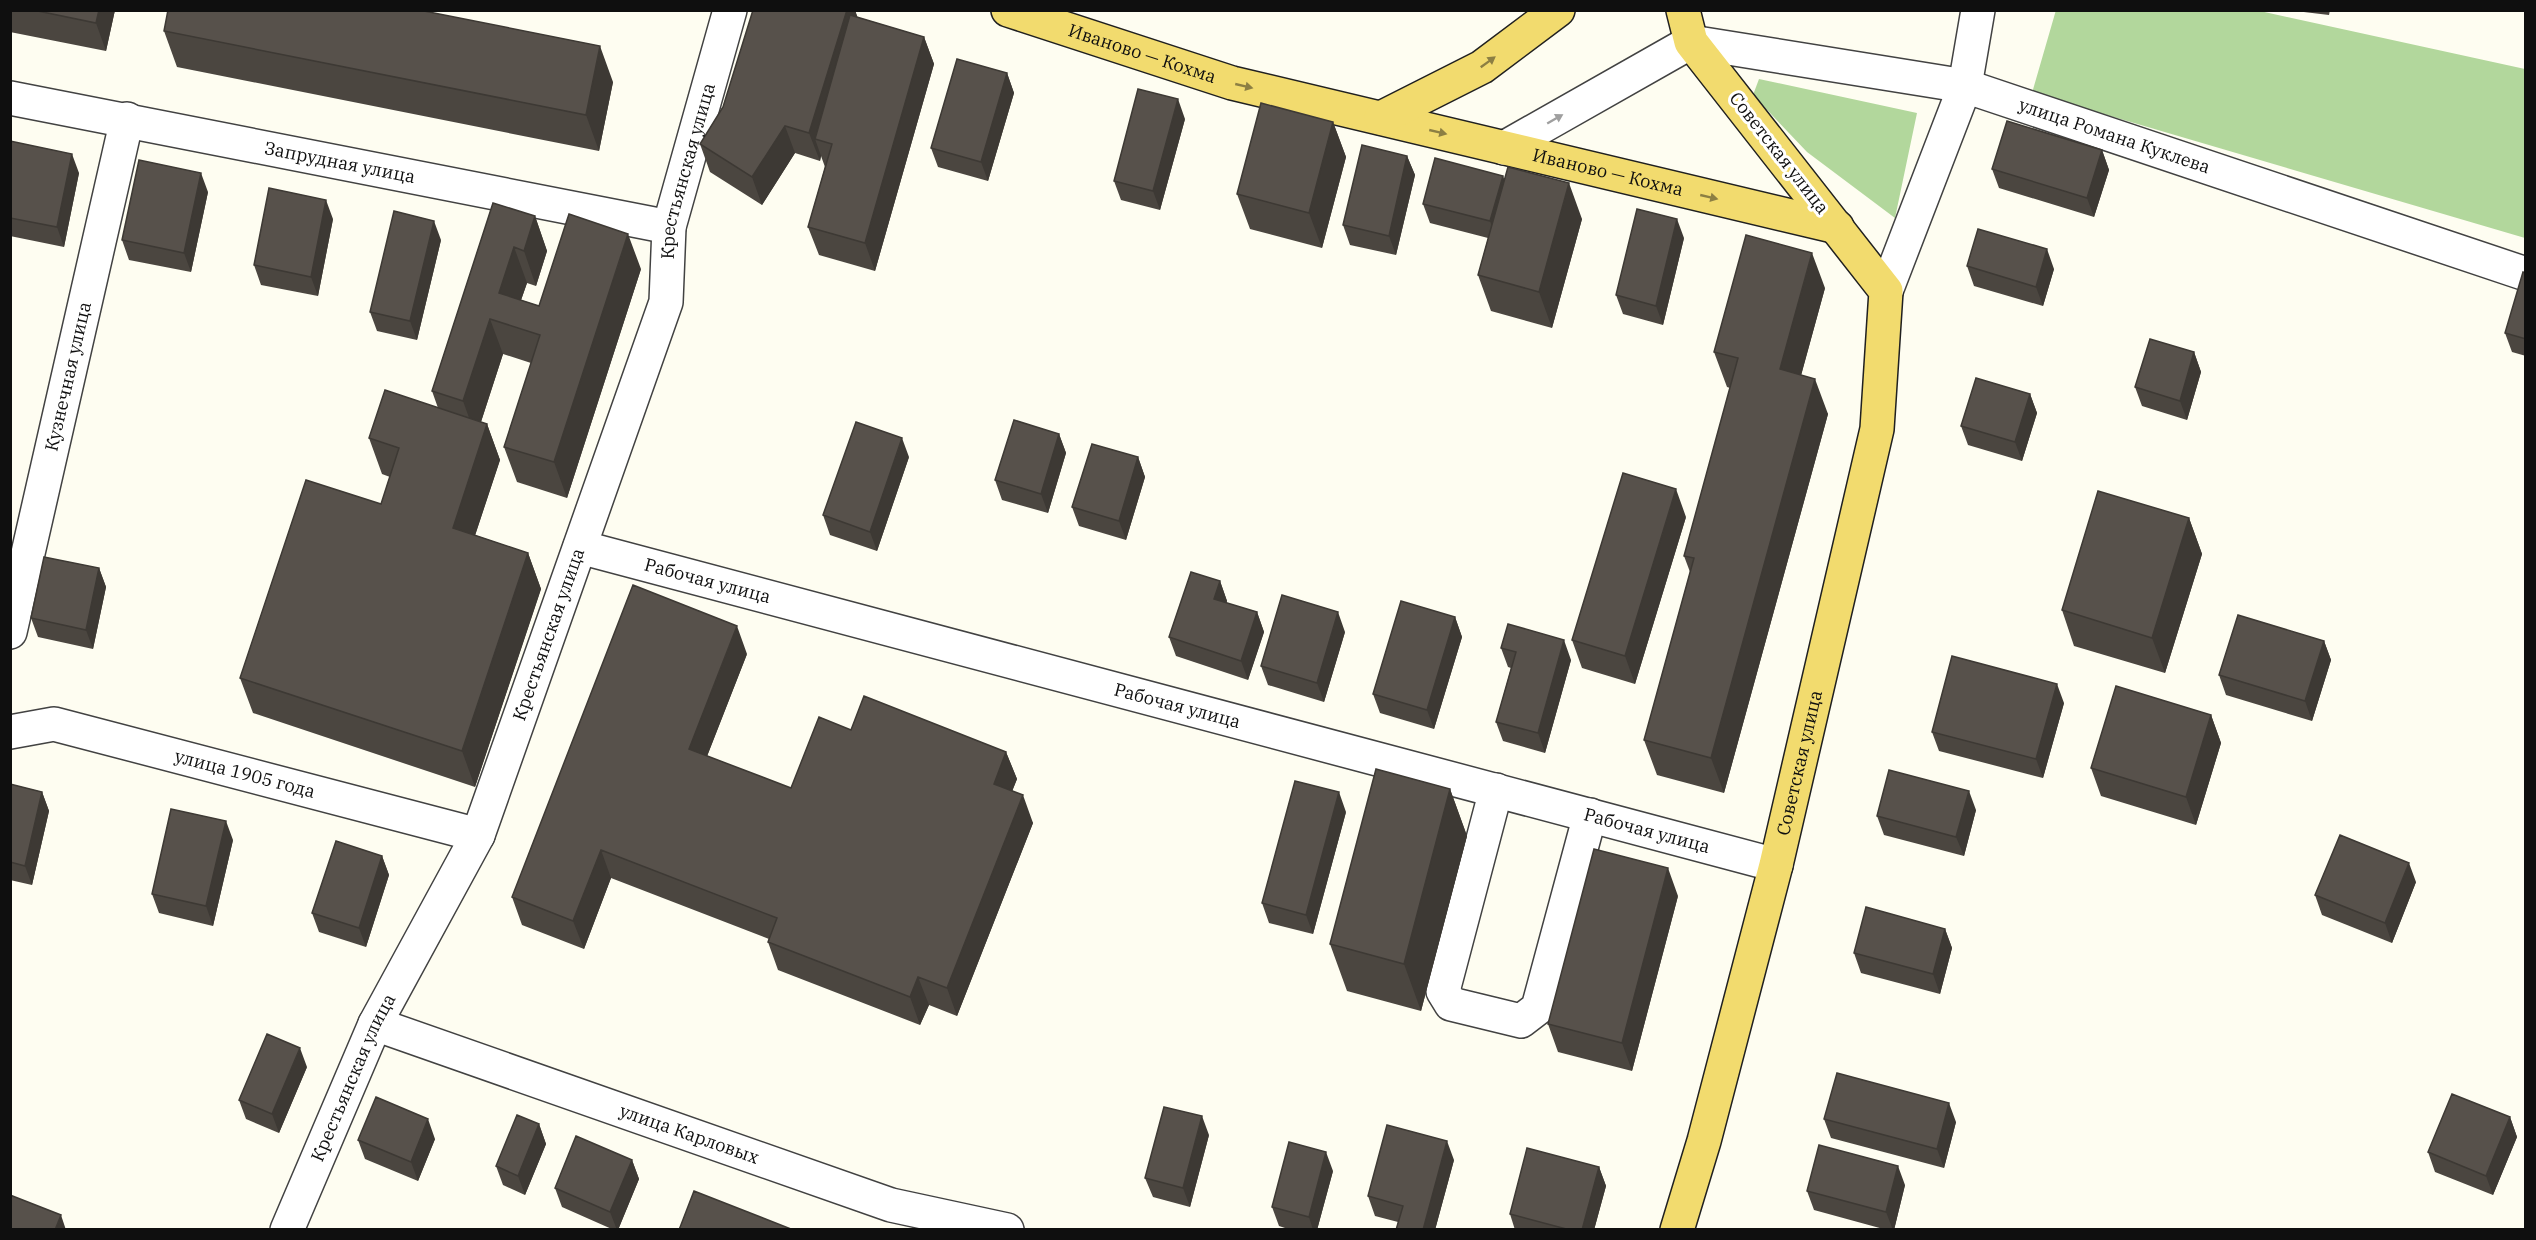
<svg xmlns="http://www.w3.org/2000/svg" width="2536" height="1240" font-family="'IBM Plex Serif',serif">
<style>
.forest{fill:#b2d79c}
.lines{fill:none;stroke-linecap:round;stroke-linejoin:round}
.minor-casing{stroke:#424242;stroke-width:36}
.major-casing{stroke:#202020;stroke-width:36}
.minor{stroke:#fff;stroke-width:33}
.major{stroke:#f2db6e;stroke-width:33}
.wall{fill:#4b4640}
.shaded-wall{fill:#3d3934}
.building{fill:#57514b;stroke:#3d3934;stroke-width:1.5}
.oneway{fill:#8c7f43}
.oneway2{fill:#9f9f9f}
.labels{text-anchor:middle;stroke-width:6;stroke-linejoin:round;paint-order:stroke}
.street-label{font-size:18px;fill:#0f0f0f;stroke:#fff}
</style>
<rect width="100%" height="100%" fill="#fefdf1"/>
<!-- forest -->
<path class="forest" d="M2056,10L2260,11L2525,69V238L2032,93Z
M1759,79L1917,113L1895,218L1807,152L1753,95Z"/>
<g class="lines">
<!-- minor casing -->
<g class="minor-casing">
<g id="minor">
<path id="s1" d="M10,98L669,227"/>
<path id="s2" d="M1504,148L1691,42L1965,86L2526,274"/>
<path d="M1886,291L1965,86L1978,10"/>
<path id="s3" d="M580,547L1776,865"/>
<path id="s4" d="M10,632L127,119"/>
<path id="s5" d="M10,732L54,724L478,835"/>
<path d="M1496,790L1443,991L1451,1004L1521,1021L1538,1008L1590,815"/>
<path id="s6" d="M375,1024L891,1205L1007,1230"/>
<path id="s7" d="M287,1230L375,1024L478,835L666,302L669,227L730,10"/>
</g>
</g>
<!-- major casing -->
<g class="major-casing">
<g id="major">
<path id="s8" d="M1008,10L1232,83L1837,227"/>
<path d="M1381,118L1482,67L1558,10"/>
<path id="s9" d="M1677,1230L1704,1141L1776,865L1877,429L1886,291L1691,42L1683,10"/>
</g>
</g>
<!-- minor -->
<use href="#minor" class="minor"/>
<!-- major -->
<use href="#major" class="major"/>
</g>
<!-- wall -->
<path class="wall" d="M10,10H115L106,51L10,32Z
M753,10H855L857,17L924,37L934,64L875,271L819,255L808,227L825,167L821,156L820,161L795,153L762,205L710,172L700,144L723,107Z
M2287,10H2330L2329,15Z
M164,31L613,82L599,151L177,67Z
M1007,73L1014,93L988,181L938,167L931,148Z
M1185,119L1160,210L1121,200L1114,181Z
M1333,122L1346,157L1322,248L1250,229L1237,194Z
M10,141L79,173L64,247L10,236Z
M2102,150L2109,170L2094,217L1999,188L1992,169Z
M1407,156L1415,175L1396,255L1350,245L1343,225Z
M1503,176L1504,181L1582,219L1552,328L1491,311L1478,275L1488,238L1430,223L1423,204Z
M208,192L191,272L129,260L122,240Z
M493,203L535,216L547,251L536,286L527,283L521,300L539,306L641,269L567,498L517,482L504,447L531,363L503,354L481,422L487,424L500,460L475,535L528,553L541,589L475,787L253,713L240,678L381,504L390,477L382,474L369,438L438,408L432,391Z
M333,219L318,296L261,285L254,265Z
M1684,238L1663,325L1623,314L1616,295Z
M441,240L417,340L377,331L370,312Z
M1967,266L2054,269L2043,306L1974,286Z
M2526,273V356L2512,352L2505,333Z
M1825,288L1801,375L1828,414L1724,793L1657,775L1644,740L1690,572L1684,556L1730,388L1727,387L1714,352Z
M2194,352L2201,372L2187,420L2142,406L2135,387Z
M2030,394L2037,413L2022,461L1968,445L1961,426Z
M1059,434L1066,453L1048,513L1002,500L995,480Z
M909,457L877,551L830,535L823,515Z
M1138,457L1145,477L1126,540L1079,526L1072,507Z
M1686,517L1635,684L1582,668L1572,640Z
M2189,518L2202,554L2165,673L2074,646L2062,610Z
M99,568L106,587L93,649L38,637L31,618Z
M1220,581L1227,601L1226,603L1257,612L1264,632L1248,680L1176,656L1169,637Z
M1455,617L1462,637L1434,729L1380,713L1373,694Z
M1345,632L1324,702L1268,685L1261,666Z
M2324,641L2331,660L2312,721L2226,695L2219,675Z
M1501,648L1571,660L1545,753L1503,741L1496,722L1511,668L1508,667Z
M747,654L707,756L791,788L851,730L1006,752L1017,779L1012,791L1033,823L957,1016L929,1005L920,1025L778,970L768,942L769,939L611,878L584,949L522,925L512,897Z
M2064,703L2043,778L1939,751L1932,732Z
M2211,715L2221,743L2196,825L2101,796L2091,768Z
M10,784L42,792L49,811L32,885L10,880Z
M1450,789L1467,836L1421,1011L1347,991L1330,944Z
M1976,810L1964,856L1884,835L1877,816Z
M1346,812L1313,934L1269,923L1262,903Z
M233,840L213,926L159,913L152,894Z
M382,856L389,875L366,947L319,932L312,913Z
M2416,882L2392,943L2322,915L2315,895Z
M1678,896L1632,1071L1558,1052L1548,1024Z
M1945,929L1952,948L1940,994L1861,973L1854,953Z
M307,1067L279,1133L246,1119L239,1100Z
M2510,1117L2517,1137L2493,1195L2435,1172L2428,1152Z
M1824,1119L1956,1122L1944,1168L1831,1138Z
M539,1124L546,1144L525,1195L503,1185L496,1166Z
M1209,1135L1190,1207L1153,1197L1145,1178Z
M435,1139L418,1181L365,1159L358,1140Z
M632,1160L639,1179L618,1230H614L562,1207L555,1188Z
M1454,1160L1435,1230H1396L1398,1222L1375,1216L1368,1196Z
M1599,1167L1606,1186L1594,1230H1515L1510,1214Z
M1333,1171L1317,1230H1291L1279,1226L1272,1207Z
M1905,1185L1894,1230H1887L1814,1210L1807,1191Z"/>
<!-- shaded-wall -->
<path class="shaded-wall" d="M99,10H115L106,51L96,23Z
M847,10H855L861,27L815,139L821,156L820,161L809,133Z
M924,37L934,64L875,271L865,243Z
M600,46L613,82L599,151L586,115Z
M1007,73L1014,93L988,181L981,162Z
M1178,99L1185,119L1160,210L1153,191Z
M1333,122L1346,157L1322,248L1309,213Z
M785,126L795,153L762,205L752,177Z
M2102,150L2109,170L2094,217L2087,198Z
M72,154L79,173L64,247L57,227Z
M1407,156L1415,175L1396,255L1389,236Z
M201,173L208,192L191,272L184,253Z
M1503,176L1510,196L1497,241L1490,221Z
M1569,183L1582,219L1552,328L1539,292Z
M326,200L333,219L318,296L311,277Z
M535,216L547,251L536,286L524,251Z
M1677,219L1684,238L1663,325L1656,306Z
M434,221L441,240L417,340L410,321Z
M628,234L641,269L567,498L554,462Z
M514,247L527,283L512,326L499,293Z
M2047,249L2054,269L2043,306L2036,287Z
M1812,253L1825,288L1793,405L1780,369Z
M490,319L503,354L476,437L463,401Z
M2194,352L2201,372L2187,420L2180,401Z
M1815,379L1828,414L1724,793L1711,758Z
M2030,394L2037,413L2022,461L2015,442Z
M487,424L500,460L466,563L453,528Z
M1059,434L1066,453L1048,513L1041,494Z
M902,438L909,457L877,551L870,532Z
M1138,457L1145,477L1126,540L1119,521Z
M1676,489L1686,517L1635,684L1625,656Z
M2189,518L2202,554L2165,673L2152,638Z
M528,553L541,589L475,787L462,751Z
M99,568L106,587L93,649L86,630Z
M1220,581L1227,601L1221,618L1214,599Z
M1257,612L1264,632L1248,680L1241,661Z
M1338,612L1345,632L1324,702L1317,683Z
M1455,617L1462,637L1434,729L1427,710Z
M737,626L747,654L699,777L689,749Z
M1564,640L1571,660L1545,753L1538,733Z
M2324,641L2331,660L2312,721L2305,701Z
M2057,684L2064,703L2043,778L2036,759Z
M2211,715L2221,743L2196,825L2186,797Z
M1006,752L1017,779L1004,812L994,784Z
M1450,789L1467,836L1421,1011L1404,964Z
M1969,791L1976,810L1964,856L1956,837Z
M42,792L49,811L32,885L25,866Z
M1339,792L1346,812L1313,934L1306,915Z
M1023,795L1033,823L957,1016L947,988Z
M226,821L233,840L213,926L206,906Z
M601,850L611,878L584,949L573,921Z
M382,856L389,875L366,947L359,928Z
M2409,863L2416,882L2392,943L2385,923Z
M1668,868L1678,896L1632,1071L1622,1043Z
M1945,929L1952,948L1940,994L1933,974Z
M918,977L929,1005L920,1025L910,997Z
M300,1048L307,1067L279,1133L272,1114Z
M1949,1103L1956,1122L1944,1168L1937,1149Z
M1202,1116L1209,1135L1190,1207L1183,1188Z
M2510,1117L2517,1137L2493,1195L2486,1176Z
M428,1119L435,1139L418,1181L411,1162Z
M539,1124L546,1144L525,1195L518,1176Z
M1447,1141L1454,1160L1435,1230H1423Z
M1326,1152L1333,1171L1317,1230H1313L1309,1217Z
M632,1160L639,1179L618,1230H617L610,1212Z
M1898,1166L1905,1185L1894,1230H1893L1886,1212Z
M1599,1167L1606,1186L1594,1230H1582Z
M61,1215L66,1230H55Z"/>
<!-- building -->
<path class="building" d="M33,10H99L96,23Z
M168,10H419L600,46L586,115L164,31Z
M753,10H847L809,133L785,126L752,177L700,144L723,107Z
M850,15L924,37L865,243L808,227L832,144L815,139Z
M957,59L1007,73L981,162L931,148Z
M1138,89L1178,99L1153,191L1114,181Z
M1261,103L1333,122L1309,213L1237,194Z
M2007,121L2102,150L2087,198L1992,169Z
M10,141L72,154L57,227L10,218Z
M1362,145L1407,156L1389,236L1343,225Z
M1435,158L1503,176L1490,221L1423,204Z
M139,160L201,173L184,253L122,240Z
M1508,167L1569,183L1539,292L1478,275Z
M269,188L326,200L311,277L254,265Z
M493,203L535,216L524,251L514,247L499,293L539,306L569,214L628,234L554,462L504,447L540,335L490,319L463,401L432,391Z
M1637,209L1677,219L1656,306L1616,295Z
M394,211L434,221L410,321L370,312Z
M1978,229L2047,249L2036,287L1967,266Z
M1746,235L1812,253L1780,369L1815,379L1711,758L1644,740L1694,558L1684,556L1738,358L1714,352Z
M2523,272L2526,273V339L2505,333Z
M2150,339L2194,352L2180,401L2135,387Z
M1976,378L2030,394L2015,442L1961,426Z
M385,390L487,424L453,528L528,553L462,751L240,678L306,480L381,504L399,448L369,438Z
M1014,420L1059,434L1041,494L995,480Z
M856,422L902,438L870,532L823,515Z
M1092,444L1138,457L1119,521L1072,507Z
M1623,473L1676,489L1625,656L1572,640Z
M2098,491L2189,518L2152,638L2062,610Z
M44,557L99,568L86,630L31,618Z
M1191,572L1220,581L1214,599L1257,612L1241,661L1169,637Z
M633,585L737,626L689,749L791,788L819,717L851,730L864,696L1006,752L994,784L1023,795L947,988L918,977L910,997L768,942L777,918L601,850L573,921L512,897Z
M1282,595L1338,612L1317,683L1261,666Z
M1401,601L1455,617L1427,710L1373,694Z
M2238,615L2324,641L2305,701L2219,675Z
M1508,624L1564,640L1538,733L1496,722L1516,652L1501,648Z
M1952,656L2057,684L2036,759L1932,732Z
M2116,686L2211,715L2186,797L2091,768Z
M1376,769L1450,789L1404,964L1330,944Z
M1889,770L1969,791L1956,837L1877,816Z
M1295,781L1339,792L1306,915L1262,903Z
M10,784L42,792L25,866L10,862Z
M171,809L226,821L206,906L152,894Z
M2340,835L2409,863L2385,923L2315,895Z
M336,841L382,856L359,928L312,913Z
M1594,849L1668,868L1622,1043L1548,1024Z
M1866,907L1945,929L1933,974L1854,953Z
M267,1034L300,1048L272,1114L239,1100Z
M1837,1073L1949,1103L1937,1149L1824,1119Z
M2452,1094L2510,1117L2486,1176L2428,1152Z
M376,1097L428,1119L411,1162L358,1140Z
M1164,1107L1202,1116L1183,1188L1145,1178Z
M517,1115L539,1124L518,1176L496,1166Z
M1387,1125L1447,1141L1423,1230H1396L1403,1206L1368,1196Z
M576,1136L632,1160L610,1212L555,1188Z
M1289,1142L1326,1152L1309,1217L1272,1207Z
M1819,1145L1898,1166L1886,1212L1807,1191Z
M1527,1148L1599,1167L1582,1230H1570L1510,1214Z
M694,1191L791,1229V1230H679Z
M10,1195L61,1215L55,1230H10Z"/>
<!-- one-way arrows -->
<defs><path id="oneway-solid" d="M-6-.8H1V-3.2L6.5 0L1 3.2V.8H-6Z" transform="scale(1.5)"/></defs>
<g class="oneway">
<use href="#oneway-solid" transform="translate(1488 62) rotate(-36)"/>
<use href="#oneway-solid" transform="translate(1244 86) rotate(13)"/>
<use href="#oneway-solid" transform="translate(1438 132) rotate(13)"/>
<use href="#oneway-solid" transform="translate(1709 197) rotate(13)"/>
</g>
<use class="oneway2" href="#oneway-solid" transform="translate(1555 119) rotate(-30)"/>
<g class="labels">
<!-- street labels -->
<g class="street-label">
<text dy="6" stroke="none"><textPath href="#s8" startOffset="141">Иваново — Кохма</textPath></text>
<text dy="6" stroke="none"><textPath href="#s2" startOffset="650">улица Романа Куклева</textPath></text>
<text transform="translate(1779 153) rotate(52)" y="6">Советская улица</text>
<text dy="6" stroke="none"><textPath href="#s1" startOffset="336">Запрудная улица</textPath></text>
<text dy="6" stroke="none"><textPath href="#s7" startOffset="1138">Крестьянская улица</textPath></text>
<text dy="6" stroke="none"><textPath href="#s8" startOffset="622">Иваново — Кохма</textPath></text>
<text dy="6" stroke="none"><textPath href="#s4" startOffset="262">Кузнечная улица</textPath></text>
<text dy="6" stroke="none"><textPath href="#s3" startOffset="132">Рабочая улица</textPath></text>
<text dy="6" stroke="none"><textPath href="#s7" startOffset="652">Крестьянская улица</textPath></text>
<text dy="6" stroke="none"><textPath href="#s3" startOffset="618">Рабочая улица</textPath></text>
<text dy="6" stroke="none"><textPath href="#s9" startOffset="483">Советская улица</textPath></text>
<text dy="6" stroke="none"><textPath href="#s5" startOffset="242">улица 1905 года</textPath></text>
<text dy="6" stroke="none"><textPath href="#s3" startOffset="1104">Рабочая улица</textPath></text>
<text dy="6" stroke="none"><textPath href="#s7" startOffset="166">Крестьянская улица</textPath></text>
<text dy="6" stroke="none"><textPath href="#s6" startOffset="333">улица Карловых</textPath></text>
</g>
</g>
<!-- border -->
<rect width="2536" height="1240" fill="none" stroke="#0f0f0f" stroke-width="24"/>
</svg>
